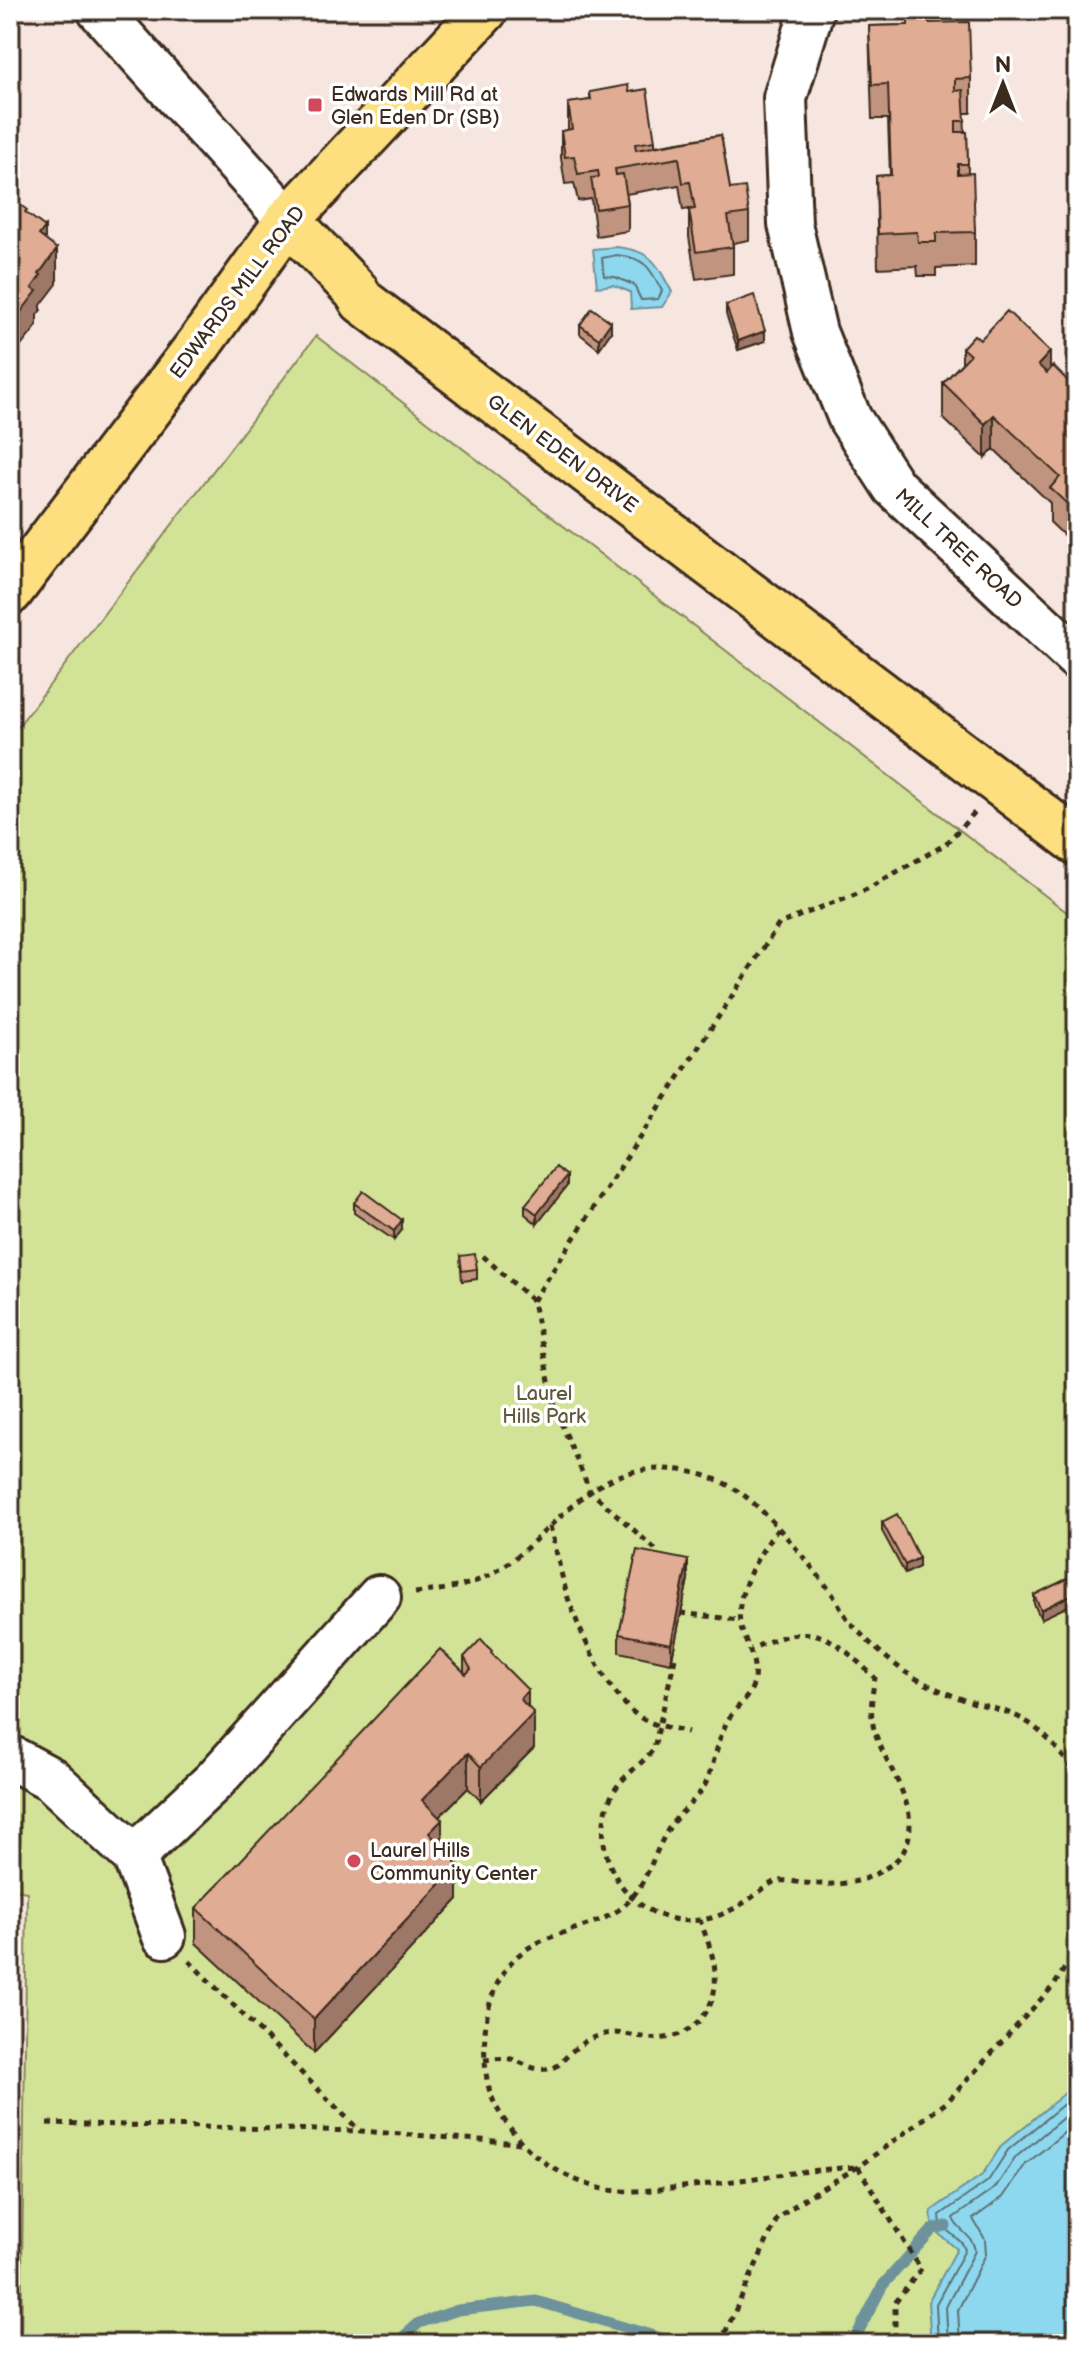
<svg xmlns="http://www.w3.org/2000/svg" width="1087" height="2354" font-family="'Balsamiq Sans',sans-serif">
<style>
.green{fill:#d2e397;stroke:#86865a;stroke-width:2}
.water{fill:#8ed8ef;stroke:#6d929b;stroke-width:2}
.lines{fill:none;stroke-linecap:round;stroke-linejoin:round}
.shore{stroke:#5c7072;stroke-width:2}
.stream{stroke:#6d929b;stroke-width:11}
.minor-casing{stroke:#3b2a1e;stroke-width:48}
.major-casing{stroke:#3b2a1e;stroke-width:50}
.path{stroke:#3b2a1e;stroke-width:5;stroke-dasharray:6 6;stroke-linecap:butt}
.minor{stroke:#fff;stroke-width:42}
.major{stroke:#fddf80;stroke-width:44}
.wall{fill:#c1947f;stroke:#3b2a1e;stroke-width:2}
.shaded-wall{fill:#9d7868;stroke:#3b2a1e;stroke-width:2}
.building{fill:#e0ac94;stroke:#3b2a1e;stroke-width:2}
.poi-dot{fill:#d1495b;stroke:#fff;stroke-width:3}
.labels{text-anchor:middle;stroke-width:7;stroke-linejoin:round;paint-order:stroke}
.poi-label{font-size:20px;fill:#3b2a1e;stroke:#fff;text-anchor:start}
.street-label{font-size:20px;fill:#3b2a1e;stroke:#fff}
.park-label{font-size:20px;fill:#61583c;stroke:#fff}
</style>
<rect width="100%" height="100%" fill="#f6e6df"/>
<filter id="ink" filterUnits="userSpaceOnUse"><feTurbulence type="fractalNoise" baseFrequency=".0125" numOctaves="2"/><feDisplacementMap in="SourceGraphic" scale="16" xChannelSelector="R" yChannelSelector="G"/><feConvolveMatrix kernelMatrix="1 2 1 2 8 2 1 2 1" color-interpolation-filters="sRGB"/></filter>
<g filter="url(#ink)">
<!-- green -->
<path class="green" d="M316,336L1077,920V2344H21L27,1892L10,1889V737Z"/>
<!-- water -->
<path class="water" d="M617,247C653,251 656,263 672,292L662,307L631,309L630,292L613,285L597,287L593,249Z
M1077,2083V2344H931L928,2302L957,2249L933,2229L931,2211L982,2175L1002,2145Z"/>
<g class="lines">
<!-- shore -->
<path class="shore" d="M617,255C645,258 650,267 662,291L658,299L641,300L634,285L615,277L604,276L602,258Z
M938,2344L936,2304L965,2250L962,2243L941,2225L940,2215L988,2181L1008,2150L1077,2093
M948,2344L946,2307L975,2251C973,2234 957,2231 953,2218L995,2188L1016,2157L1077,2106
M960,2344L958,2310L986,2254L985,2239L973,2219L1003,2197L1025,2165L1077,2122"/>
<!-- stream -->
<path class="stream" d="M395,2344L419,2323L458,2310L536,2301L681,2344
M852,2344L883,2285L933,2229L946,2226"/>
<!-- minor casing -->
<g class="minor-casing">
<path id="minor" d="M99,10L288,220
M812,10L785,98L790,224L815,332L850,419L894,487L1077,658
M10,1757L51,1779L134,1856L214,1781L379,1597
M134,1856L164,1936"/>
</g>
<!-- major casing -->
<g class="major-casing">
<path id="major" d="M288,220L356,291L362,301L1077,842
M10,592L200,343L288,220L485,10"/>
</g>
<!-- path -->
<path class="path" d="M483,1256L533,1301L554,1406L590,1491L654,1548L658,1559
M533,1301L779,924L865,890L946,844L975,812
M550,1526C556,1550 561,1575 568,1598C580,1633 612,1706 647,1721C659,1727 675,1728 688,1732
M778,1529C760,1551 735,1592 740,1622C744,1645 757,1655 754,1680C752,1697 735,1707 728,1720C717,1740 715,1763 706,1783C698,1799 681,1811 671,1825C652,1853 647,1891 617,1911C584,1933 531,1932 506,1969C483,2002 482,2042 487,2080C491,2101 501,2117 514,2133C534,2160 567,2179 599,2188C620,2194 650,2190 671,2188C734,2183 795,2170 858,2167
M415,1593C448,1589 473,1587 501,1568C548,1537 584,1476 644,1470C679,1466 714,1474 742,1494C768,1512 808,1562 828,1588C837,1599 842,1613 851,1623C866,1641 886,1658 905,1672C919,1681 938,1690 954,1696C979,1706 1011,1709 1033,1726C1051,1740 1064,1757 1077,1776
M681,1613L739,1620
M675,1658L654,1748C642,1766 620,1776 611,1797C582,1862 641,1936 711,1918C726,1914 741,1905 754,1896C760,1892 767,1885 774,1882C783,1879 795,1882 804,1883C832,1885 856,1886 881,1871C891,1865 902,1858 906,1846C921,1810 889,1770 877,1738C869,1719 871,1698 875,1678C828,1633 815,1620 751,1649
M189,1961L360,2131L520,2143
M484,2060C494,2059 506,2057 515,2060C528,2066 540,2073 555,2067C560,2065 564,2059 568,2055C578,2045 590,2037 605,2034C624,2030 645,2041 665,2038C698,2034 718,2005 715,1973C714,1955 706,1937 700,1920
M47,2123L359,2131
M858,2167L921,2269L895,2303V2344
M720,2344L777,2219L802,2200L858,2167L947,2102L1055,1984L1077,1948"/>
<!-- minor -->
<use href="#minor" class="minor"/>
<!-- major -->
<use href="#major" class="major"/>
</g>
<!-- wall -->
<path class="wall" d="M929,23L971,78V113H964L965,132H967L968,173L975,232V266L936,268V276H918L917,266L878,268L876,176L890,175L888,119H872L869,26L908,25Z
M590,92H629L655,141V146L721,135L730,189L749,213V240L733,243V274L696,279L689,237V210L690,209L683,210L679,185L626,194L628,204V231L596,236L591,199L578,201L574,183L565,184L561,158V131L568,130V103L590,100Z
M726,305L765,341L738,350L726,314Z
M580,325L611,332L599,349L580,334Z
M980,340L1050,369L1075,402L1077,400V548L1050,522V503L994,449L985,458L943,418V383L962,363V348Z
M567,1186L537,1224L525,1214V1205Z
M354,1203L402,1230L394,1240L354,1213Z
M460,1256L477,1269V1279L462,1281Z
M882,1522L919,1567L905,1574L882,1531Z
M1077,1574L1041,1619L1034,1604V1595Z
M688,1579L671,1663L619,1652V1634Z
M492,1654L528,1707L534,1748L481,1801L468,1788L439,1817L442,1848L458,1899L314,2053L196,1943V1908L464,1672V1657Z"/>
<!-- shaded-wall -->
<path class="shaded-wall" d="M45,227V262L39,235Z
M57,249V284L41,305V310L37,315V326L10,360V326L39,274Z
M611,322V332L599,349V339Z
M765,331V341L738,350V341Z
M1050,352V386L1038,365Z
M1075,388V422L1068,395Z
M994,415V449L985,458V424Z
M567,1176V1186L537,1224V1214Z
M402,1220V1230L394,1240V1231Z
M919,1558V1567L905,1574V1565Z
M688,1560V1579L671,1663V1644Z
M1077,1592V1602L1041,1619V1610Z
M528,1690V1720L534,1713V1748L481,1801V1767L520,1699Z
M468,1753V1788L422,1834V1800Z
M442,1820V1854L429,1833Z
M458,1865V1899L314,2053V2019Z"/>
<!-- building -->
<path class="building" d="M928,15L929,23L969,22L971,78L955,79V91L963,90L965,121H956V132H967L968,164H958V174L973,173L975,232L936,233V242H918L917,232L878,234L876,176L891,175L888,84L872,85L869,26L908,25V16Z
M628,85L629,92L647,89L655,141L635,144L636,150L721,135L730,189L745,187L749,213L728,216L733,247L696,252L689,210L695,209L690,182L683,183L679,158L615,169L616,175L623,174L628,204L596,209L591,178L599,177L598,171L578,174L574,156L565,157L561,131L572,129L568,103L591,100L590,92Z
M10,197L27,210L25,212L45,227L39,235L57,249L39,274L41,275L32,288L37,291L10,326Z
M754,295L765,331L738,341L726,305Z
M592,308L611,322L599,339L580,325Z
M1007,311L1050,352L1038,365L1047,373L1053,366L1075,388L1068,395L1075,402L1077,400V513L1050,488L1060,477L994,415L985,424L943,383L970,355L962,348L974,335L980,340Z
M556,1167L567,1176L537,1214L525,1205Z
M363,1191L402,1220L394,1231L354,1203Z
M475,1254L477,1269L462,1271L460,1256Z
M897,1514L919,1558L905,1565L882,1522Z
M637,1550L688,1560L671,1644L619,1634Z
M1077,1574V1592L1041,1610L1034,1595Z
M481,1639L492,1651L491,1653L528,1690L520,1699L534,1713L481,1767L468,1753L422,1800L442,1820L429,1833L458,1865L314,2019L196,1908L440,1649L466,1674L471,1669L464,1657Z"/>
</g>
<!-- markers -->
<g class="poi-dot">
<rect x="307" y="97" width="16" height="16" rx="4"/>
<circle cx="354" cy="1861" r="8"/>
</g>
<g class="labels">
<!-- poi labels -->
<g class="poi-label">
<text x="331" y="101">Edwards Mill Rd at<tspan x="331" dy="23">Glen Eden Dr (SB)</tspan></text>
<text x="370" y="1857">Laurel Hills<tspan x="370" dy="23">Community Center</tspan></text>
</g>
<!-- street labels -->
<g class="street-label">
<text transform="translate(237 292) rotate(-53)" y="7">EDWARDS MILL ROAD</text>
<text transform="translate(563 453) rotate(37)" y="7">GLEN EDEN DRIVE</text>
<text transform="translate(959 548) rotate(43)" y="7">MILL TREE ROAD</text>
</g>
<!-- park labels -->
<g class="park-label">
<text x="544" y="1400">Laurel<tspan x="544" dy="23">Hills Park</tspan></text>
</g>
</g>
<!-- margin -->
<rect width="1087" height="2354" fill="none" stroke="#fff" stroke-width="40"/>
<rect x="20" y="20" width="1047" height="2314" fill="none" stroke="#3b2a1e" stroke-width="3" filter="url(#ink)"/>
<!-- north arrow -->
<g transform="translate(1003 84)" stroke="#ffffff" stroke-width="6" paint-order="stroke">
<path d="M0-6L14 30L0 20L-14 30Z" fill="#3b2a1e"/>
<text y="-12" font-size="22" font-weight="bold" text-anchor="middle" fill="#3b2a1e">N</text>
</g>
</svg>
